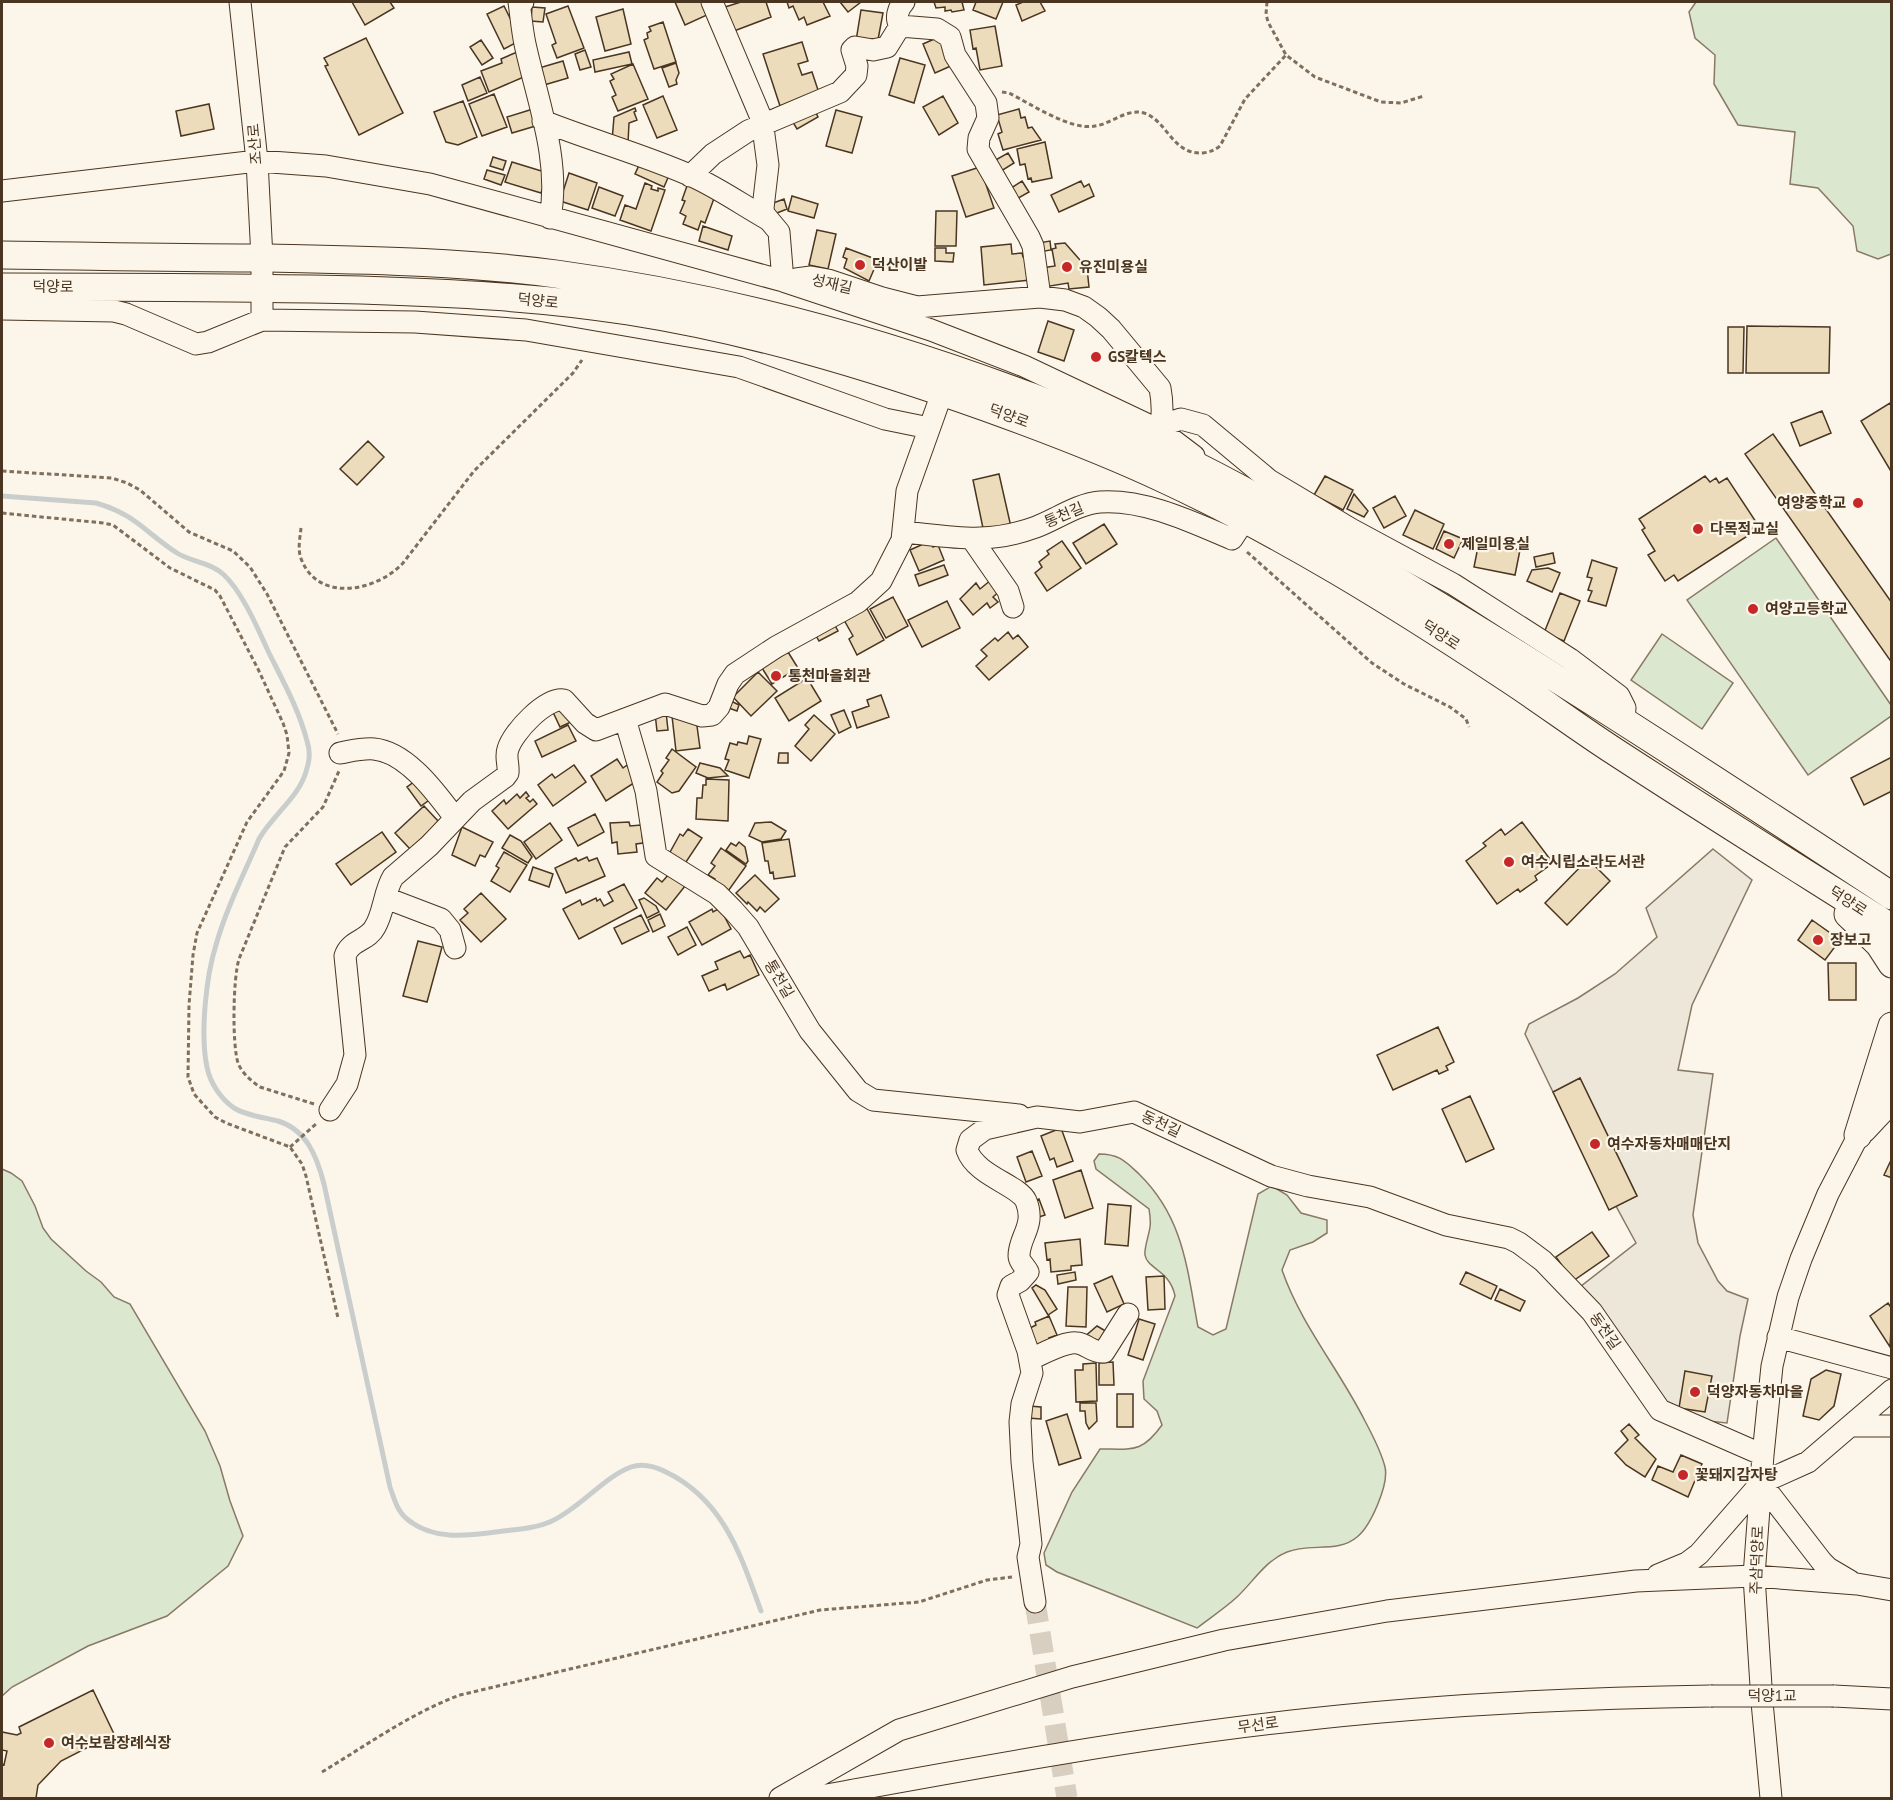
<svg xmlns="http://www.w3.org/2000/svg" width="1893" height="1800" font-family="'PT Sans','Noto Sans KR',sans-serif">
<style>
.green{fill:#dce7d0;stroke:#887966;stroke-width:1.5}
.parking{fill:#ede7d9;stroke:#887966;stroke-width:1.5}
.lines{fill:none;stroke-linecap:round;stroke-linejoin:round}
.stream{stroke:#c9cecd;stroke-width:5}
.building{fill:#ecdcbc;stroke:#4a3520;stroke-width:1.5}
.minor-tunnel{stroke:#d8cfc1;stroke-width:21;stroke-dasharray:21 10;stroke-linecap:butt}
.minor-casing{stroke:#4a3520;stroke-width:23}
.major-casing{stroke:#4a3520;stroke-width:29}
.path{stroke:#7f6f5c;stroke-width:3;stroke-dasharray:4.5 3;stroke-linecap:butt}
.minor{stroke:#fbf6e9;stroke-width:21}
.major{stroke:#fbf6e9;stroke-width:27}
.minor-bridge-casing{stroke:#4a3520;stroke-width:23;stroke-linecap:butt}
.minor-bridge{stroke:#fbf6e9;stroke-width:21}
.poi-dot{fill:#c62828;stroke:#fbf6e9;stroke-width:2}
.labels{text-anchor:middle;stroke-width:4.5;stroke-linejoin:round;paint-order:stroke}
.street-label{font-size:15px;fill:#4a3520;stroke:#fbf6e9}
.poi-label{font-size:15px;font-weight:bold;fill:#4a3520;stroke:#fbf6e9;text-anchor:start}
</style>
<rect width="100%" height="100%" fill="#fbf6e9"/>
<!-- green -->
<path class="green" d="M1696,2H1891V254L1878,259L1857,251L1853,226L1818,188L1790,184L1795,132L1738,125L1714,84L1715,55L1695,38L1689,12Z
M1776,538L1891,705V716L1808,775L1687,600Z
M1662,634L1733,683L1702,729L1631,680Z
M1099,1154C1119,1154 1125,1161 1139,1174C1184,1218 1187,1269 1198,1327L1213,1335L1226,1329L1258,1194L1272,1186L1287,1195L1301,1213L1327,1220V1233L1313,1242L1290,1250L1282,1270C1301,1325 1339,1369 1365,1421C1373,1436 1381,1451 1385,1467C1389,1484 1371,1526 1357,1537C1339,1553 1309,1543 1287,1552C1266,1560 1253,1582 1237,1597C1225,1608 1210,1618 1197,1628L1057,1572L1046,1565L1044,1553L1072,1492L1100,1449C1133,1449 1142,1453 1162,1425L1157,1411L1144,1399L1143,1381L1175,1296C1170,1270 1147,1269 1145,1255C1144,1248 1149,1235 1150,1227C1151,1221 1150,1215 1149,1209L1096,1169L1094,1161Z
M2,1169L11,1173L22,1181L35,1206L43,1228L51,1239L86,1271L101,1282L114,1297L130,1304L205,1431L220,1466L230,1501L243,1536L228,1566L167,1616L88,1646L12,1687L2,1696Z"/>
<!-- parking -->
<path class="parking" d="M1713,849L1752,880L1692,1005L1678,1070L1713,1074L1693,1215L1698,1243L1718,1281L1727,1291L1748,1299L1740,1336L1727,1423L1708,1421L1664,1401L1580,1287L1636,1243L1616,1206L1637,1196L1580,1078L1553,1092L1525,1034L1529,1024L1578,998L1615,974L1657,937L1646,908Z"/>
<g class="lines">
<!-- stream -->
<path class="stream" d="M2,496L96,503C135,514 146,533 177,553C191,562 210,562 223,574C242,591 258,629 269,653C283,681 299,710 307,741C310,750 310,759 307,768C301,796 273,814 259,839C244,874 226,909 216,945C206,976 200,1035 207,1067C210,1083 221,1099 234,1108C247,1116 263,1117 278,1121C307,1130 317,1157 324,1184L390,1487C394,1498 397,1511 407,1519C434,1542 471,1535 503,1531C520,1529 537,1528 552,1521C580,1508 604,1477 631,1467C643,1463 656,1467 666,1472C724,1500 741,1556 761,1611"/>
</g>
<!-- building -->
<path class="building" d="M352,2H390L394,8L365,25Z
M675,2H701L707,15L685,25Z
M741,2H766L771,17L734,31L725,7Z
M787,2H823L830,16L807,25L804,17L799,20L793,6L789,8Z
M840,2H861L848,12Z
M934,2H962L964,10L952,12L951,10L945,11V7L936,8Z
M976,2H1003L996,19L973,10Z
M1023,2H1040L1045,11L1022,21L1016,5Z
M504,6L521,40L504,49L487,14Z
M568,6L584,48L557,58L552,45L556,43L546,14Z
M532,7L545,8L543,22L531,21Z
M623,9L631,44L605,51L596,17Z
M861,10L883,13L877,45L856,41Z
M663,22L676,62L654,69L644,40L648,38L647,33L651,31L649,27Z
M995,26L1002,66L980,70L976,48L973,49L970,30Z
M941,36L953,65L935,73L923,44Z
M366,38L403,113L359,135L325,66L328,65L324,58Z
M481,40L493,58L482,65L470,47Z
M802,42L808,61L798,64L802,75L812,72L819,93L780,106L763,54Z
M585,50L591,67L580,70L575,54Z
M517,52L526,76L489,92L481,71L502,63L501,59Z
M629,52L632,64L595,72L593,60Z
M900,58L925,65L914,103L889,95Z
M563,61L568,78L544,85L539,68Z
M676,63L679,73L676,80L677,84L669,87L662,68Z
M633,64L648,99L618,111L612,97L616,95L610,81L614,79L611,74Z
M480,77L487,93L468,101L462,85Z
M494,94L507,127L482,136L469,104Z
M663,96L677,130L657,138L643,105Z
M943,96L958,123L939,135L923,107Z
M463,101L477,137L458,145L446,142L434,112Z
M209,104L214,129L181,136L176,111Z
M813,107L818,117L797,129L791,119Z
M635,108L636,111L634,112L637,120L629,123L628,143L612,141L614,117Z
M533,109L539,125L512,133L507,117Z
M1019,109L1021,118L1025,117L1028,128L1032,127L1041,140L1003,150L998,134L1002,132L997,115Z
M836,110L862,117L852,153L826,146Z
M1045,142L1052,178L1032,182L1031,178L1028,179L1025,164L1020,165L1017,149Z
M1008,153L1014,163L998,173L992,162Z
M493,157L506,161L503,170L490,166Z
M641,161L670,173L664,187L635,174Z
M512,162L548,173L541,193L505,182Z
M980,167L994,208L966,217L952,176Z
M487,170L505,175L501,185L484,179Z
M569,173L597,183L588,210L560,201Z
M1022,181L1029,192L1015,200L1008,190Z
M1081,181L1084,187L1089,184L1094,196L1059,212L1051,195Z
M645,183L652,186L651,189L658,191V188L665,190L651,231L620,220L625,205L636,209Z
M688,183L716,193L705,223L701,221L698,230L683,224L686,216L680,213L685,201L682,200Z
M599,187L623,196L615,216L592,208Z
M792,196L818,204L814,218L788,211Z
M784,199L787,209L772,215L768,205Z
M936,211H957L956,246H935Z
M703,226L732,236L728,250L699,241Z
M817,230L836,234L828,269L809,265Z
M1050,241L1051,250L1039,252L1038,243Z
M1065,243L1087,268L1089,287L1069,289L1068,283L1044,287L1042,268L1055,266L1052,249L1056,248L1055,244Z
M1011,244L1012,254L1022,253L1023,257H1028L1030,280L984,285L981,247Z
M846,248L878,260L869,281L844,268L847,259L843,257Z
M935,248H946V253H954L953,262L935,261Z
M1048,321L1074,330L1064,361L1038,352Z
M1747,326L1830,327L1829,373H1746Z
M1728,327H1744L1743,373H1728Z
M1890,403L1892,406V473L1861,421Z
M1822,411L1831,433L1800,446L1791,423Z
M1773,434L1892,603V663L1745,454Z
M368,441L384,457L357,485L340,469Z
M999,474L1011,527L984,533L973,480Z
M1325,476L1353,490L1343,510L1314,495Z
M1705,476L1710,482L1716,478L1719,483L1727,478L1758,525L1750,530L1752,533L1678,581L1674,575L1665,581L1648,555L1655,551L1642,530L1645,528L1639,519Z
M1354,494L1368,511L1364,517L1347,509Z
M1395,496L1406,516L1384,528L1373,508Z
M1415,510L1444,524L1433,549L1403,535Z
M1104,524L1117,544L1086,564L1073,543Z
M1444,531L1463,539L1454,558L1436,549Z
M930,541L933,547L938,545L944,560L919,571L910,550Z
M1062,541L1081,568L1047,591L1035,573L1042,567L1039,562L1049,554L1047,551Z
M1479,542L1520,550L1515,575L1474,567Z
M1553,553L1555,563L1536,567L1534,557Z
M1592,560L1617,568L1606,606L1588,601L1592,591L1588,590L1592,578L1587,577Z
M944,565L948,575L919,586L915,575Z
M1548,568L1560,573L1552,592L1527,581L1532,570Z
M991,580L1000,591L993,597L998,602L990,608L987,603L973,615L960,599L976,583L980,589Z
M1560,593L1580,601L1564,641L1544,633Z
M893,597L908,626L886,638L870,609Z
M947,601L960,628L922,647L908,620Z
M865,605L884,640L857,655L849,639L853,636L844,620Z
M833,622L838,631L819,641L814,632Z
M1008,632L1013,639L1018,635L1028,647L989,680L976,666L987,656L981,650L995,638L998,641Z
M788,652L798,668L772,684L762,668Z
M758,672L777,691L751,716L733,697Z
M807,678L821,701L789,721L775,698Z
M881,695L889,717L857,728L852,712L869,706L867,700Z
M729,700L739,705L737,711L726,707Z
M563,705L571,722L560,727L552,710Z
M844,710L851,727L839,733L831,715Z
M666,712L668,730L657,731L655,713Z
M814,715L835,734L811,761L795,746L809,729L805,725Z
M672,716L696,719L700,748L676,751Z
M568,725L576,741L542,757L535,741Z
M749,736L761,739L749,778L725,770L729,760L725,759L730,743L737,745L738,742L747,744Z
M672,749L696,767L679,791L672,793L657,782L663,773L661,771L669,760L666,758Z
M779,753H788V763H778Z
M1892,757V791L1864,805L1851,778Z
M617,759L623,768L627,765L637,781L606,801L591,776Z
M700,763L720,768L728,776L708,778L696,773Z
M574,765L586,782L553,806L538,785L552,774L555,778Z
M418,779L432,798L421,806L407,787Z
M706,779L729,780L728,821L696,819L697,798H702L703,785H706Z
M526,792L529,796L526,798L530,802L533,799L537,804L508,829L492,811L504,800L506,804L517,794L520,798Z
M424,806L439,822L410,849L395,833Z
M595,814L604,832L578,846L568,828Z
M629,822L630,826L641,825L643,843L636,844L637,852L618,854L617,842L612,843L610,823Z
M771,822L786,831L781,839L762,842L749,836L755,823Z
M1522,822L1553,863L1535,876L1537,880L1520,892L1518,889L1497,904L1466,861L1486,846L1483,843L1501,829L1505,835Z
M550,823L562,840L536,859L524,842Z
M462,827L493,842L485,857L480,855L475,866L452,855Z
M688,829L702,838L684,865L669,854L680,834L683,836Z
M382,832L396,852L351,885L336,864Z
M510,835L521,841L532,857L528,863L502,848Z
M789,839L795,876L774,879L773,872L770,873L768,861H765L762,843Z
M739,842L745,847L748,861L746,864L726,850L731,843L736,846Z
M721,848L746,866L726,894L712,884L715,879L708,875L715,866L711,863Z
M504,852L527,865L510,892L491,881L499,868L496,866Z
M587,857L589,861L597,858L605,876L566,893L555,868L576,858L578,861Z
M1588,859L1610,881L1567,925L1545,903Z
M533,867L553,874L549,887L529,880Z
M670,873L689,881L666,910L645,893L657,878L662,882Z
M755,875L779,899L765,912L760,907L757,911L748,902L747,904L736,893Z
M624,884L637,908L579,939L563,909L580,900L582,905L596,898L597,901L600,899L604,906L613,901L608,892Z
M481,893L506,919L481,942L460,920L468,913L464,909Z
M644,898L656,906L659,912L647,918L639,900Z
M720,908L731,929L702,945L689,922L712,909L713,912Z
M660,914L665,926L653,932L648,920Z
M641,915L649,931L622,944L614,928Z
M1812,920L1840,940L1825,960L1798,940Z
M687,927L696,945L678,955L668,937Z
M418,941L442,947L427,1002L403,996Z
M740,951L744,958L750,955L759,975L727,990L725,984L709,991L702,976L718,969L715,962Z
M1828,963H1856V1000H1829Z
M1438,1027L1454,1062L1446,1066L1448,1070L1439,1074L1437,1070L1393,1090L1377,1055Z
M1580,1078L1637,1196L1609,1210L1553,1092Z
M1470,1096L1494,1149L1466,1162L1442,1109Z
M1061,1128L1073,1161L1057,1167L1054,1158L1050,1160L1041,1136Z
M1032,1151L1042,1176L1026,1182L1017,1157Z
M1892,1158V1178L1884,1175Z
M1081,1170L1093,1208L1065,1218L1053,1180Z
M1039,1199L1045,1215L1036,1218L1031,1202Z
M1108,1204L1131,1206L1128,1246L1105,1244Z
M1592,1232L1609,1256L1573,1281L1556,1257Z
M1080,1239L1082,1265L1071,1266V1270L1051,1272L1050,1259L1047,1260L1045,1243Z
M1075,1272L1076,1280L1058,1284L1057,1275Z
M1466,1272L1497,1286L1491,1299L1460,1284Z
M1112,1276L1124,1304L1107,1312L1094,1284Z
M1164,1276L1165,1309L1148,1310L1146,1277Z
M1036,1285L1045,1290L1057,1309L1048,1315L1032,1288Z
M1068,1287H1087L1086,1327L1066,1326Z
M1500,1289L1525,1301L1520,1311L1495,1300Z
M1888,1303L1892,1309L1890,1347L1870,1316Z
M1049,1316L1057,1335L1049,1338L1052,1344L1037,1351L1030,1328L1036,1325L1035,1322Z
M1139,1319L1155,1324L1143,1360L1128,1355Z
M1097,1326L1109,1333L1094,1349L1083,1338Z
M1113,1362L1114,1385H1099V1363Z
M1096,1363L1097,1401L1076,1402L1075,1370H1083V1364Z
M1826,1370L1841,1374L1834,1406L1819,1420L1803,1416L1811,1379Z
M1685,1371L1712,1376L1705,1412L1679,1408Z
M1117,1394H1133V1427H1117Z
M1080,1403H1096L1097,1421L1089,1429L1086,1423L1085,1411H1080Z
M1029,1406L1041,1407V1419L1028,1418Z
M1067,1414L1081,1458L1059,1465L1046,1421Z
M1629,1424L1639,1435L1635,1438L1656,1459L1645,1477L1626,1465L1615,1453L1628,1440L1621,1431Z
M1681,1455L1702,1464L1688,1497L1652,1480L1658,1466L1673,1472Z
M93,1690L114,1734L61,1761L38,1785L36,1798H2V1764L4,1765L7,1751L2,1750V1732L17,1735L21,1733L19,1727Z"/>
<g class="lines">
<!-- minor-tunnel -->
<path class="minor-tunnel" d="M1035,1602L1067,1798"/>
<!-- minor casing -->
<g class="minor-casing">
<path id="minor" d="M240,2L257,161L262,258V320
M523,2H519C521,16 522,30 525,44C537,100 561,160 550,218
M712,2L762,120L768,165L763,208L764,214L779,232L783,281
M904,2C898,8 895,18 900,26L937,29L950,37L955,55L986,103L988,118L979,138L978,149L1029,237L1033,246L1040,297
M543,121C593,141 645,155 694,177C720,189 744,206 769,220
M690,176L713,154L748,131L840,92L856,75L857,66L852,50L855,47L873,50L887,47L900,26
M2,191L257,161L326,166L430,184L783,281L931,330L1024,366L1161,431L1194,456
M796,279L811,277L828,280L882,298L917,307L1040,297L1065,300L1084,307L1098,317L1111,329L1160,388C1163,404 1163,424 1157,439
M2,309L114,311L126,314L196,344L208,342L262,320L415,322L526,330L739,367L885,419L929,428
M1161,431L1169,423L1181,419L1203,425L1269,480L1351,529L1453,584L1570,659L1619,696L1625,708L1624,720
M904,532C954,537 987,545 1036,527C1057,519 1077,504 1100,502C1145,499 1192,522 1232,539L1245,519
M972,539L1008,591L1013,607
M625,719L646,791L656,856L717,894L733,910L748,927L810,1031L858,1091L873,1100L1019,1115
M340,753C351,751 363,748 374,749C407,752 437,794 455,818
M386,898L441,919L450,930L455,948
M330,1110L347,1084L355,1055L345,956C350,940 368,941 375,927C384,912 384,892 393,877L429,846L472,801L505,777L508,773C509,764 505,757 508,749C513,732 546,697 564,700L585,723L596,730L665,704L702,716L712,715L719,707L728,684L735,674L776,647L858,602L881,581L902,540L907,491L947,379
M1778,1337L1892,1368
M1030,1359C1041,1355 1065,1341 1077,1343C1087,1344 1092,1353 1104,1352L1128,1314
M1851,1426H1892
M1761,1483L1822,1562L1828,1568L1850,1581
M1658,1575L1687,1563L1699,1554L1761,1483L1808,1462L1892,1390
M1035,1602L1028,1557L1031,1544L1022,1462L1020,1422L1022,1404L1032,1373L1028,1351L1008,1295L1011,1286L1020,1281L1028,1272C1025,1266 1019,1262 1019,1256C1019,1236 1036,1226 1026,1201C1019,1185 976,1176 967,1150L970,1140L985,1129L1037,1117L1080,1122L1134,1112L1271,1176L1308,1186L1370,1197L1446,1225L1509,1238L1519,1243L1543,1261L1592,1312L1660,1410L1763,1455
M1834,1696L1892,1699
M780,1798L899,1730L1072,1677L1224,1640L1387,1611L1636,1581L1754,1576L1857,1584L1892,1590
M810,1798C970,1769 1130,1739 1292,1721C1431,1705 1571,1698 1711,1696
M1771,1798L1762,1702L1754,1576L1763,1455L1772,1366L1788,1297L1801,1259L1828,1194L1867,1119L1892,1080"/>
</g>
<!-- major casing -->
<g class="major-casing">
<path id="major" d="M2,255C91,256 180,258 269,258C364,260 460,261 556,274C719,296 878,339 1032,397C1080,416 1128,433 1174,455C1258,495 1337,544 1416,592C1577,689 1734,792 1892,896
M2,287C122,287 241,287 361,290C450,293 540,297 628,311C750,330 869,366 985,407C1046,429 1107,452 1166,480C1284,535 1395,604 1504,676C1541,700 1577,727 1614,751C1706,811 1799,869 1892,928
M1848,914L1879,944L1892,964
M1863,1129L1892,1098
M1858,1135L1892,1026"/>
</g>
<!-- path -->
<path class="path" d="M1267,2L1266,14L1268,22L1286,55L1315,77L1381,102L1401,103L1424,96
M1002,92L1009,93C1031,104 1071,131 1095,126C1111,124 1127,108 1144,113C1167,120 1172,155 1203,153C1210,152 1215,150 1220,146L1245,99L1286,55
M2,471L112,478L127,483L140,490L189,532L233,551L250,567L267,594L338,734
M2,513L103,523L113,525L170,568L215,590L220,596L258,669L283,723L287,735L289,753L284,771L247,822L197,933L193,955L189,1005L188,1077L194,1094L215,1117L226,1123L290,1147L302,1164L306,1176L338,1318
M301,528C300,538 297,551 302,561C320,603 377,591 403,563L474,471L573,373L582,360
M1247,552L1372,663L1404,684L1450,707L1466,719L1469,727
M314,1104L260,1087C251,1081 242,1073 238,1063C232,1044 233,978 239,959L285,847L323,807L339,771
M290,1147L317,1123
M322,1772C367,1745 411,1713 460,1695L820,1610L919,1602L987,1580L1012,1577"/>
<!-- minor -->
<use href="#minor" class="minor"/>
<!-- major -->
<use href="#major" class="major"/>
<!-- minor-bridge casing -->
<g class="minor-bridge-casing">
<path id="minor-bridge" d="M1711,1696H1834"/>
</g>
<!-- minor-bridge -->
<use href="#minor-bridge" class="minor-bridge"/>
</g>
<!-- markers -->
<g class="poi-dot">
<circle cx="860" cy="265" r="6"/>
<circle cx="1067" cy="267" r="6"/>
<circle cx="1096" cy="357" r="6"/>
<circle cx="1858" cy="503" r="6"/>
<circle cx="1698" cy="529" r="6"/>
<circle cx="1449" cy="544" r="6"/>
<circle cx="1753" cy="609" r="6"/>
<circle cx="776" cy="676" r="6"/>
<circle cx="1509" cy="862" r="6"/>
<circle cx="1818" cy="940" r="6"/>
<circle cx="1595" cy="1144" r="6"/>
<circle cx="1695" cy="1392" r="6"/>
<circle cx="1683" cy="1475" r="6"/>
<circle cx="49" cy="1743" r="6"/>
</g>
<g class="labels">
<!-- street labels -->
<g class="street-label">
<text transform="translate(255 144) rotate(-95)" y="5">조산로</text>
<text transform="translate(832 284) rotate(13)" y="5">성재길</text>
<text x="53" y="292">덕양로</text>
<text transform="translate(538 301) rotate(6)" y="5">덕양로</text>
<text transform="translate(1009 416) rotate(20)" y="5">덕양로</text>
<text transform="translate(1064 515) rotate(-23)" y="5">통천길</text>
<text transform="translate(1441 635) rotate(33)" y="5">덕양로</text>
<text transform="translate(1848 901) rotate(33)" y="5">덕양로</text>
<text transform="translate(779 979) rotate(59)" y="5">통천길</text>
<text transform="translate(1161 1124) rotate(25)" y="5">동천길</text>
<text transform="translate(1605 1331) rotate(55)" y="5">동천길</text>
<text transform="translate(1757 1560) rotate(-88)" y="5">주삼덕양로</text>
<text x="1772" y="1701">덕양1교</text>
<text transform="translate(1258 1725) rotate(-8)" y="5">무선로</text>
</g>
<!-- poi labels -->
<g class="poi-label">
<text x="872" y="270">덕산이발</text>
<text x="1079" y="272">유진미용실</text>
<text x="1108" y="362">GS칼텍스</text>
<text x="1846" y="508" text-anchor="end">여양중학교</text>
<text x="1710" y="534">다목적교실</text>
<text x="1461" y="549">제일미용실</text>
<text x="1765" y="614">여양고등학교</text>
<text x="788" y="681">통천마을회관</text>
<text x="1521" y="867">여수시립소라도서관</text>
<text x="1830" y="945">장보고</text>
<text x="1607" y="1149">여수자동차매매단지</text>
<text x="1707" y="1397">덕양자동차마을</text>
<text x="1695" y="1480">꽃돼지감자탕</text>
<text x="61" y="1748">여수보람장례식장</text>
</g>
</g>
<!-- border -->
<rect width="1893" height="1800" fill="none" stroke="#4a3520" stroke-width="6"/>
</svg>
